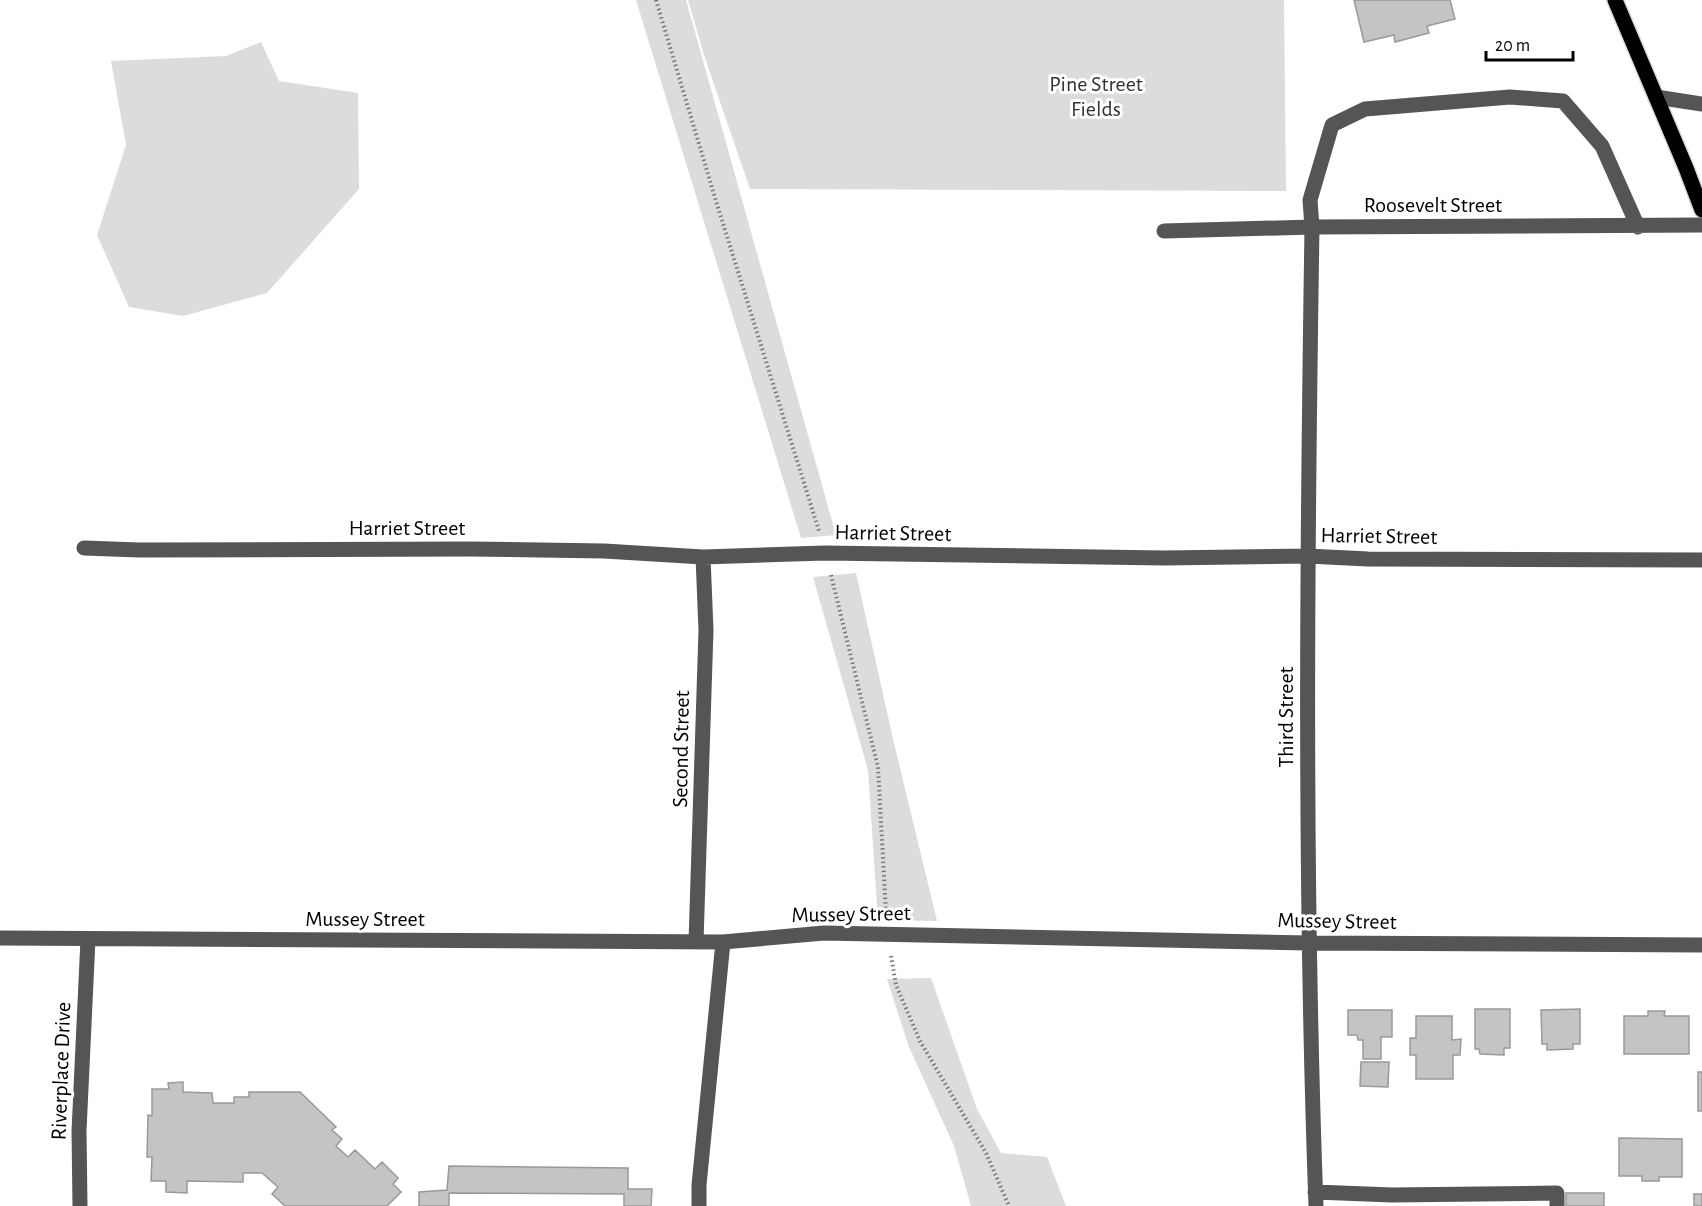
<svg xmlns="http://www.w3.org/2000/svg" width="1702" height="1206" font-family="'Alegreya Sans',sans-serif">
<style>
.green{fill:#dcdcdc}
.building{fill:#c4c4c4;stroke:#999;stroke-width:1.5}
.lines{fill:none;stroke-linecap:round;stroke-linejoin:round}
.major-casing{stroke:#dbdbdb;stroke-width:18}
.path{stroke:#777;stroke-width:4;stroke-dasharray:1.5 3;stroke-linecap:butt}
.minor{stroke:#555;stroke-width:15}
.major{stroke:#000;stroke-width:15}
.labels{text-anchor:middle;stroke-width:6;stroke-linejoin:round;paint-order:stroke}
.park-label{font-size:22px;fill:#333;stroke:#fff}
.street-label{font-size:22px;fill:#000;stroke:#fff}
</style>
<rect width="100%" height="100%" fill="#fff"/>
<!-- green -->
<path class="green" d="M636,0H686L836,535L801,538Z
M688,0H1284L1286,191L750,189L705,58Z
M261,42L279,81L358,93L359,189L267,293L183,316L129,307L97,235L126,145L111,61L226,56Z
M856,573L893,739L937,921L878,920L868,770L813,577Z
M931,978L977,1109L1001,1153L1047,1157L1066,1206H971L954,1146L909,1047L887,979Z"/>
<!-- building -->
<path class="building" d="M1354,0H1450L1455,19L1427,26L1429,33L1395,42L1394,35L1364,42Z
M1475,1009H1510V1048H1504V1055L1480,1054L1479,1049H1475Z
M1580,1009V1044H1573V1049L1547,1050V1044H1542L1541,1010Z
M1348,1010H1392V1037H1381V1059H1363V1040H1358L1357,1035H1348Z
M1648,1011H1665L1664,1016H1689V1054H1624V1016H1648Z
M1416,1016H1452V1040L1461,1039L1460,1055H1453V1079H1416V1055H1410V1038H1416Z
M1361,1062H1389L1388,1087L1360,1086Z
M1698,1072H1702V1111H1698Z
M183,1082V1092L212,1093L213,1103H234V1097H249V1092H300L336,1127L332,1130L342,1139L336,1146L348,1157L355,1150L375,1169L382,1162L398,1178L393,1184L401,1192L387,1206H285L272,1194L278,1187L262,1173H243V1182L187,1181V1193L166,1192V1181H151L152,1157H147L148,1115L152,1116V1089H169L168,1083Z
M1619,1138L1682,1139V1177H1659V1181H1642V1176H1619Z
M449,1166L628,1168V1189H652L651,1206H624V1194L449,1193V1206H419V1192L447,1190Z
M1566,1193H1604V1206H1566Z
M1694,1194H1702V1206H1694Z"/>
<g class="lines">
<!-- major casing -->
<g class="major-casing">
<path id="major" d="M1615,0L1686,168L1702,210"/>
</g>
<!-- path -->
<path class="path" d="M656,0L716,201L819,531
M831,575L878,767L886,913
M891,956L896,985L920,1041L986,1153L1009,1206"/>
<!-- minor -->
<path class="minor" d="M1656,97L1702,104
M1164,231L1312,227L1702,225
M84,548L139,550L470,549L604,551L703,557L825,553L1164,558L1307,556L1368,559L1702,560
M0,938L723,942L824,933L1309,943L1702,945
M696,942L706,630L703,557
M1315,1192L1392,1195L1557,1193V1206
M80,1206L79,1131L88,939
M699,1206V1185L723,942
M1316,1206C1304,880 1307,553 1312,227L1310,200L1332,125L1365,109L1510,97L1563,101L1602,146L1638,227"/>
<!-- major -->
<use href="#major" class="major"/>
</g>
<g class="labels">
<!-- park labels -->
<g class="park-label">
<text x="1096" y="91">Pine Street<tspan x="1096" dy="25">Fields</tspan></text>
</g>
<!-- street labels -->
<g class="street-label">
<text x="1433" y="212">Roosevelt Street</text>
<text x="407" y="535">Harriet Street</text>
<text transform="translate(893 532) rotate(1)" y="8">Harriet Street</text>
<text transform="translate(1379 535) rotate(1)" y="8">Harriet Street</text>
<text transform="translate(1285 717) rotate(-90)" y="8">Third Street</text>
<text transform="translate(680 749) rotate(-89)" y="8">Second Street</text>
<text transform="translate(851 913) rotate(-1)" y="8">Mussey Street</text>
<text x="365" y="926">Mussey Street</text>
<text transform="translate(1337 920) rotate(1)" y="8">Mussey Street</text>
<text transform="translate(60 1071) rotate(-88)" y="8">Riverplace Drive</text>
</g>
</g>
<!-- scale -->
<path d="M1486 51v9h87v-9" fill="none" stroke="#000000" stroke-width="3"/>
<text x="1495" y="51" font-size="18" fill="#000000" stroke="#ffffff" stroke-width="4.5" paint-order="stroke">20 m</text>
</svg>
